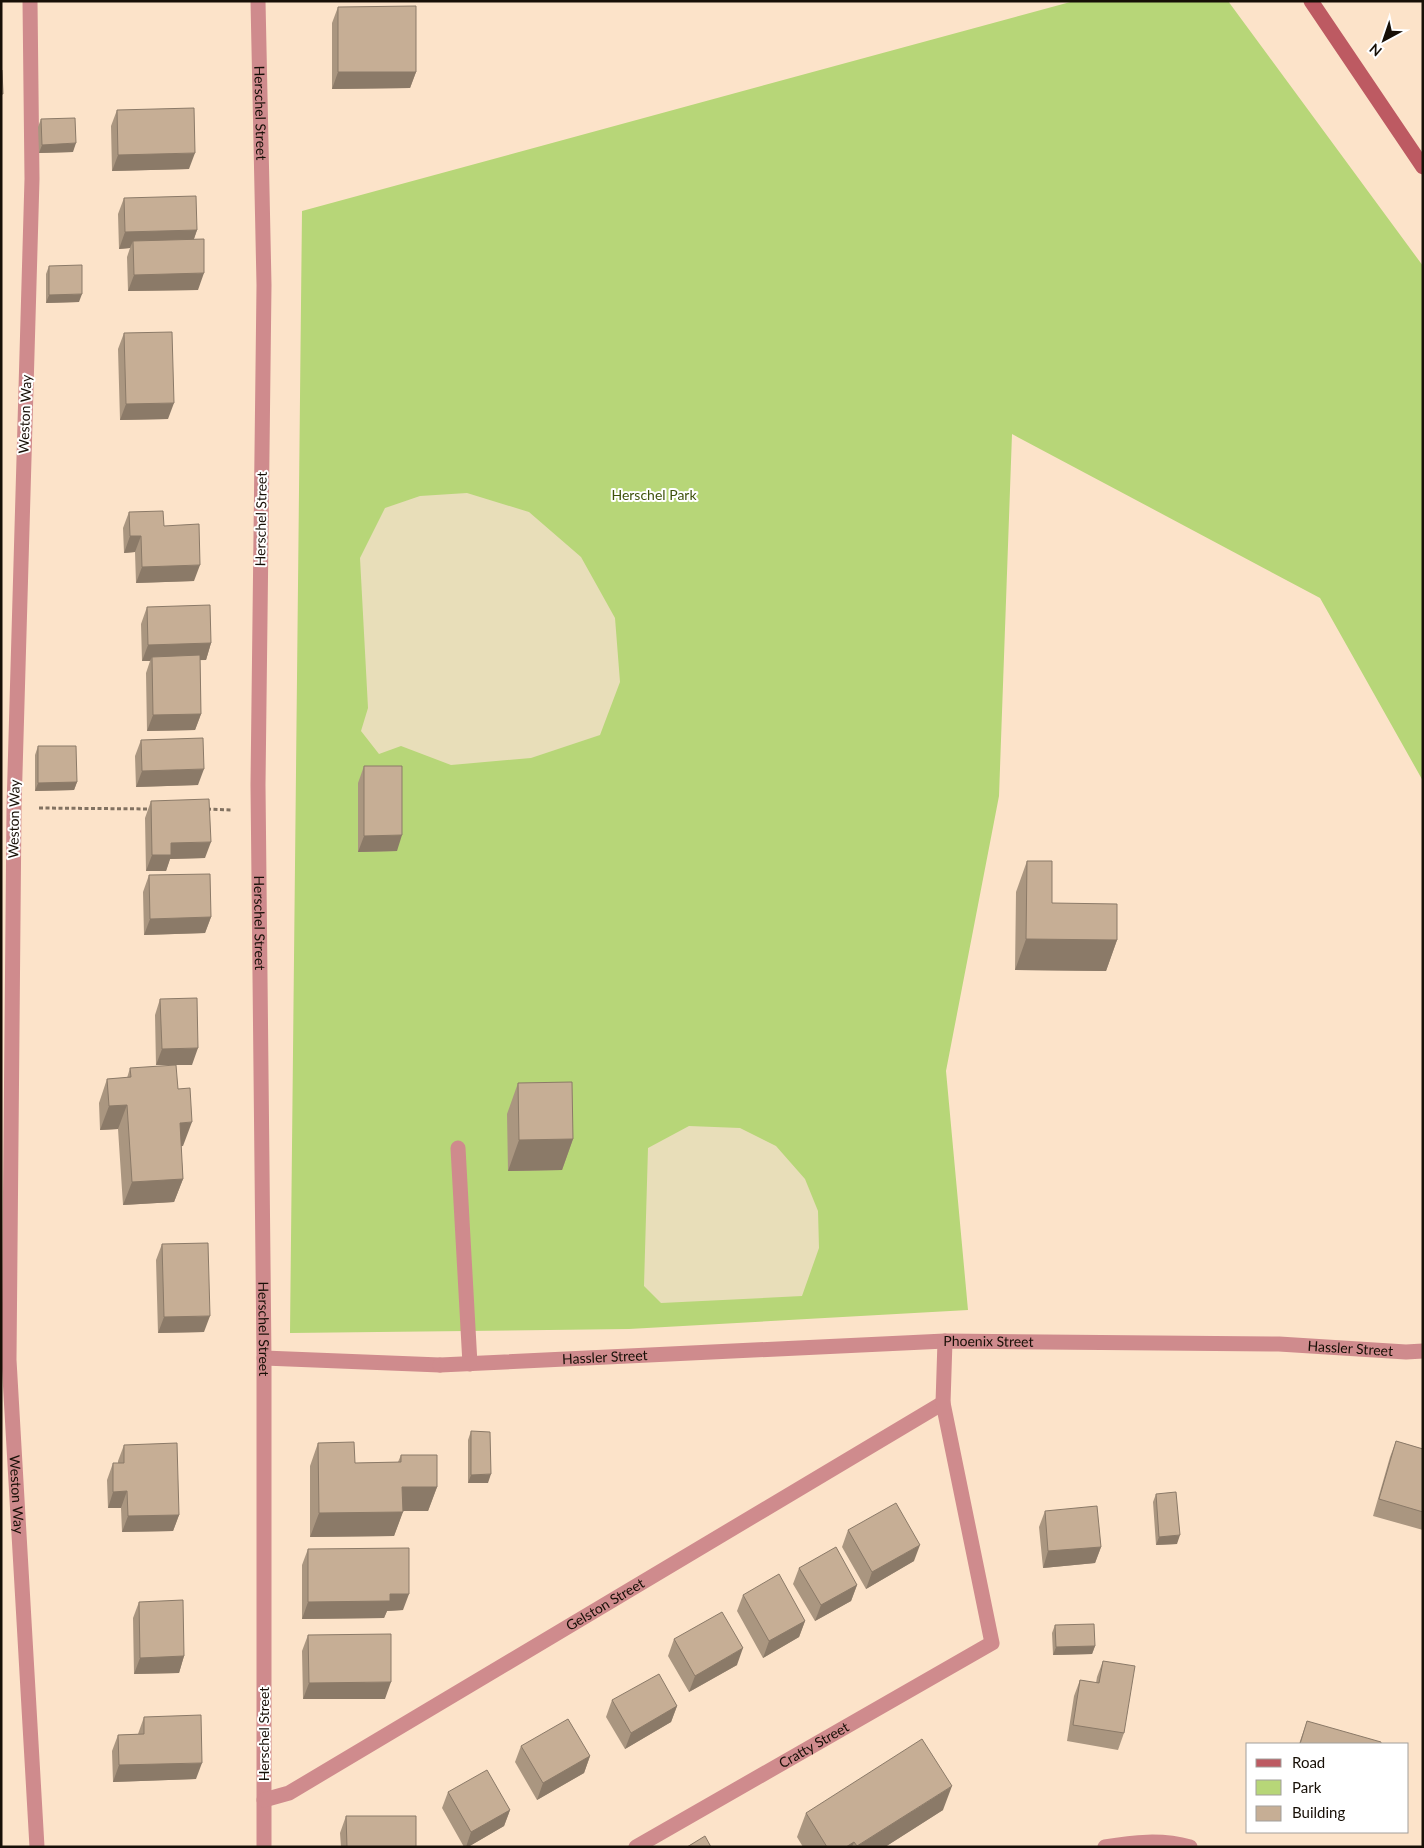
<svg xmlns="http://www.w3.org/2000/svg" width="1424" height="1848" font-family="Lato,sans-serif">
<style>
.green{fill:#b7d678}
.sand{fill:#e8deb9}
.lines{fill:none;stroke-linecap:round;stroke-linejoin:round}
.path{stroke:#827261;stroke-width:3;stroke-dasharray:4 2.5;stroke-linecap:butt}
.lane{stroke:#cf8b8d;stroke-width:15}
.street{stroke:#cf8b8d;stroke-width:15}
.secondary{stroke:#bd5a62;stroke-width:15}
.wall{fill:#aa9680}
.shaded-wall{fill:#8b7a68}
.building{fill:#c6ae95;stroke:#8b7a68}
.labels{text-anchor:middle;stroke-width:4;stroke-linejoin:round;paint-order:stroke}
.street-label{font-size:14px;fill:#170f06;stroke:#fff}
.park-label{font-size:14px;fill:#3f520c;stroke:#fff}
</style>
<rect width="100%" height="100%" fill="#fce3c9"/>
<!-- green -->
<path class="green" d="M1074,1H1228L1423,266V781L1320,598L1012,434L999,796L946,1071L968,1310L629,1329L290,1333L302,211Z"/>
<!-- sand -->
<path class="sand" d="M467,493L529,512L581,557L615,618L620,682L600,735L531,758L451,765L401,746L379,754L361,731L368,708L360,558L385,508L420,496Z
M689,1126L740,1128L776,1146L805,1179L818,1211L819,1248L802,1296L661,1303L644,1286L648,1148Z"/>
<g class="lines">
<!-- path -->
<path class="path" d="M39,808L151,809
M207,809L233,810"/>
<!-- lane -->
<g class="lane">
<path id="s1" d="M30,1L32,179L14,808L9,1360L37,1847"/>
<path d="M458,1148L470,1364"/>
<path d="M264,1358L440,1365"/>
</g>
<!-- street -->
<g class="street">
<path id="s2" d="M258,1L264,285L258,785L264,1358V1847"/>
<path id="s3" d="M440,1365L945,1341L1279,1344L1406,1352L1423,1351"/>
<path id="s4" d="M264,1800L289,1793L943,1403"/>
<path id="s5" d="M636,1847L992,1643L943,1403L945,1341"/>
<path d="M1105,1847C1133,1842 1162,1839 1190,1847"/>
</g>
<!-- secondary -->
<path class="secondary" d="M1311,1L1423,167"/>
</g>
<!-- wall -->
<path class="wall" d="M338,7L416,72L410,88L332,89V23Z
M117,110L189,169L112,171L111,126Z
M41,119L73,152L39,153L38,127Z
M124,198L197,230L194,239L198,290L128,291L127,257L130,248L119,249L118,214Z
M49,266L79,302L46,303V274Z
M124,333L168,419L120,420L118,349Z
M129,512L164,526L194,581L136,583L135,552L124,553L123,528Z
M147,607L211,643L206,660H200L201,714L195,730L147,731L146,673L150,661H142L141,624Z
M141,740L198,785L136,787L135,756Z
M38,746L77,782L74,790L35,791V755Z
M364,766L397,851L358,852V783Z
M151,801L205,858L170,859L166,871H146L145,818Z
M1027,861L1052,903L1117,940L1106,971L1015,970L1016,892Z
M149,875L211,917L205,933L144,935L143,892Z
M160,999L192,1065H156L155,1015Z
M130,1068L178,1089L183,1146H181L183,1179L174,1202L123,1205L118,1129L100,1130L99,1103L107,1079L127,1078Z
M518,1083L573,1139L562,1170L508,1171L507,1114Z
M162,1244L204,1332L158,1333L156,1260Z
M471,1431L488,1483H468V1440Z
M1396,1441L1423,1449V1530L1373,1516L1390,1457Z
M318,1443L355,1463L398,1462L401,1455L437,1487L428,1511H403L394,1536L310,1537V1466Z
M124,1445L179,1515L173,1531L122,1532L121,1508H108L107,1480L113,1463H118V1461Z
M1156,1494L1177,1544L1156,1545L1153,1502Z
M1045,1511L1101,1547L1095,1563L1043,1568L1039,1527Z
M848,1530L914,1561L866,1589L842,1547Z
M308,1549L403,1610L387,1611L384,1618L302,1619V1565Z
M799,1568L857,1585L851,1601L815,1621L793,1584Z
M743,1595L805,1621L799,1637L763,1658L737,1611Z
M139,1602L184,1656L179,1673L134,1674L133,1618Z
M1055,1625L1095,1646L1092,1654L1053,1655L1052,1633Z
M308,1635L385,1699H303L302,1651Z
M674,1639L737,1665L689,1692L668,1656Z
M1103,1661L1124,1733L1118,1750L1067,1741L1074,1696L1080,1680L1096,1683L1097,1677Z
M612,1700L677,1706L671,1722L625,1749L606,1717Z
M144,1717L196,1779L113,1782L112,1751L118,1735L138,1734Z
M1307,1721L1381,1744H1299Z
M521,1746L590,1756L584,1773L537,1800L515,1762Z
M448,1792L510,1810L504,1826L468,1847H464L442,1808Z
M943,1810L885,1847H803L797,1837L806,1813Z
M346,1816L416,1847H341L340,1833Z"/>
<!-- shaded-wall -->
<path class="shaded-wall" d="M338,72H416L410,88L332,89Z
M76,143L73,152L39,153L42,145Z
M195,153L189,169L112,171L118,155Z
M197,230L191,247L133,241L130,248L119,249L125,232Z
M204,273L198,290L128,291L134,275Z
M82,294L79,302L46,303L49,295Z
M174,403L168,419L120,420L126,404Z
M130,536H141L135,552L124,553Z
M200,565L194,581L136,583L142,567Z
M211,643L206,660L152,661V657L150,661H142L148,645Z
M201,714L195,730L147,731L153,715Z
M204,769L198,785L136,787L142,771Z
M77,782L74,790L35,791L38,783Z
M402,835L397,851L358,852L364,836Z
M211,842L205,858L170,859L166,871H146L152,855L171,843Z
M211,917L205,933L144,935L150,919Z
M1026,939L1117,940L1106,971L1015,970Z
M198,1048L192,1065H156L162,1049Z
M127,1105L118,1129L100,1130L109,1106Z
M192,1122L183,1146L171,1147L180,1123Z
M573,1139L562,1170L508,1171L519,1140Z
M183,1179L174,1202L123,1205L132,1182Z
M210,1316L204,1332L158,1333L164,1317Z
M491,1474L488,1483H468L471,1475Z
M402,1487H437L428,1511H394Z
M127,1491L121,1508H108L113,1492Z
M403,1512L394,1536L310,1537L319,1513Z
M179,1515L173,1531L122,1532L128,1516Z
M1180,1535L1177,1544L1156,1545L1159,1537Z
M920,1545L914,1561L866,1589L872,1572Z
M1101,1547L1095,1563L1043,1568L1048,1551Z
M857,1585L851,1601L815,1621L821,1605Z
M390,1594H409L403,1610L387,1611L384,1618L302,1619L308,1602Z
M805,1621L799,1637L763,1658L769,1641Z
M1095,1646L1092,1654L1053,1655L1056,1647Z
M743,1648L737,1665L689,1692L695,1676Z
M184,1656L179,1673L134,1674L140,1658Z
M391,1682L385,1699H303L309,1683Z
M677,1706L671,1722L625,1749L631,1733Z
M590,1756L584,1773L537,1800L543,1783Z
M202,1763L196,1779L113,1782L119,1765Z
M952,1786L943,1810L885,1847H856Z
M510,1810L504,1826L468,1847H466L471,1832Z
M854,1842L852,1847H846Z"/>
<!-- building -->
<path class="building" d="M416,6V72H338V7Z
M1,70H2L3,94H1Z
M194,108L195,153L118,155L117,110Z
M75,118L76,143L42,145L41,119Z
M196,196L197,230L125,232L124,198Z
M204,239V273L134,275L133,241Z
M82,265V294L49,295V266Z
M172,332L174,403L126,404L124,333Z
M163,511L164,526L199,524L200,565L142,567L141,536H130L129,512Z
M210,605L211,643L148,645L147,607Z
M200,655L201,714L153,715L152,657Z
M203,738L204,769L142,771L141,740Z
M38,746H76L77,782L38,783Z
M364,766H402V835L364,836Z
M209,799L211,842L171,843V855H152L151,801Z
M1027,861H1052V903L1117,904V940L1026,939Z
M210,874L211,917L150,919L149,875Z
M197,998L198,1048L162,1049L160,999Z
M176,1065L178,1089L190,1088L192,1122L180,1123L183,1179L132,1182L127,1105L109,1106L107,1079L131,1077L130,1068Z
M572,1082L573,1139L519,1140L518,1083Z
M208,1243L210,1316L164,1317L162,1244Z
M471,1431L490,1432L491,1474L471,1475Z
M1396,1441L1423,1449V1512L1379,1499Z
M354,1442L355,1463L401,1462V1455H437V1487H402L403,1512L319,1513L318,1443Z
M177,1443L179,1515L128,1516L127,1491L113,1492V1463H124V1445Z
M1176,1492L1180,1535L1159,1537L1156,1494Z
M896,1503L920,1545L872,1572L848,1530Z
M1097,1506L1101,1547L1048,1551L1045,1511Z
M836,1547L857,1585L821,1605L799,1568Z
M409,1548V1594H390V1601L308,1602V1549Z
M779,1574L805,1621L769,1641L743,1595Z
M183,1600L184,1656L140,1658L139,1602Z
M722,1612L743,1648L695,1676L674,1639Z
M1094,1624L1095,1646L1056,1647L1055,1625Z
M391,1634V1682L309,1683L308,1635Z
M1103,1661L1135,1666L1124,1733L1073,1725L1080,1680L1099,1683Z
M659,1674L677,1706L631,1733L612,1700Z
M201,1715L202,1763L119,1765L118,1735L144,1734V1717Z
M568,1719L590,1756L543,1783L521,1746Z
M1307,1721L1381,1742V1744H1300Z
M922,1739L952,1786L857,1846L854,1842L846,1847H827L806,1813Z
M487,1770L510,1810L471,1832L448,1792Z
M346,1816H416V1847H347Z
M705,1836L711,1847H687Z"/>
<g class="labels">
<!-- street labels -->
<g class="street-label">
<text dy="5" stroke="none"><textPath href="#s2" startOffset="112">Herschel Street</textPath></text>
<text transform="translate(25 414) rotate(-88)" y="5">Weston Way</text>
<text transform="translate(261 519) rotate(-89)" y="5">Herschel Street</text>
<text transform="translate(14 819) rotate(-89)" y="5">Weston Way</text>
<text dy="5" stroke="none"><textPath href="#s2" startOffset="922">Herschel Street</textPath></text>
<text dy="5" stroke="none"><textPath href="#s2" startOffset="1328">Herschel Street</textPath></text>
<text dy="5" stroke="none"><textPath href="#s3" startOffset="549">Phoenix Street</textPath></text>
<text dy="5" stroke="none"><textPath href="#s3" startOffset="911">Hassler Street</textPath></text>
<text dy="5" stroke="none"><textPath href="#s3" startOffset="165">Hassler Street</textPath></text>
<text dy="5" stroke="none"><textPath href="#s1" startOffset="1494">Weston Way</textPath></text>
<text dy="5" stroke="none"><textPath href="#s4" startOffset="394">Gelston Street</textPath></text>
<text transform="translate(264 1734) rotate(-90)" y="5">Herschel Street</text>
<text dy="5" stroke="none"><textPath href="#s5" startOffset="205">Cratty Street</textPath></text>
</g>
<!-- park labels -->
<g class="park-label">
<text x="654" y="500">Herschel Park</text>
</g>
</g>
<!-- border -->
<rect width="1424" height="1848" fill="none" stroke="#170f06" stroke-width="5"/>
<!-- legend -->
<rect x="1246" y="1743" width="162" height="90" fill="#ffffff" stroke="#a29f9b"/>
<rect x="1256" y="1759" width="25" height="8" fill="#bd5a62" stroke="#a29f9b"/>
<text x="1292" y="1768" font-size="15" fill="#170f06">Road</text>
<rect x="1256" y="1780" width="25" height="15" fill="#b7d678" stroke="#a29f9b"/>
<text x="1292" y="1793" font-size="15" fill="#170f06">Park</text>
<rect x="1256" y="1806" width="25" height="15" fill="#c6ae95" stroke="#a29f9b"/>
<text x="1292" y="1818" font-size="15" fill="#170f06">Building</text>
<!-- north arrow -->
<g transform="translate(1384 40) rotate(220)" stroke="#ffffff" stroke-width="4" paint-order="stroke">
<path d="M0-4L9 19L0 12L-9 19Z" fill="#170f06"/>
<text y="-8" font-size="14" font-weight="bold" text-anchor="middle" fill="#170f06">N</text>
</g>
</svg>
